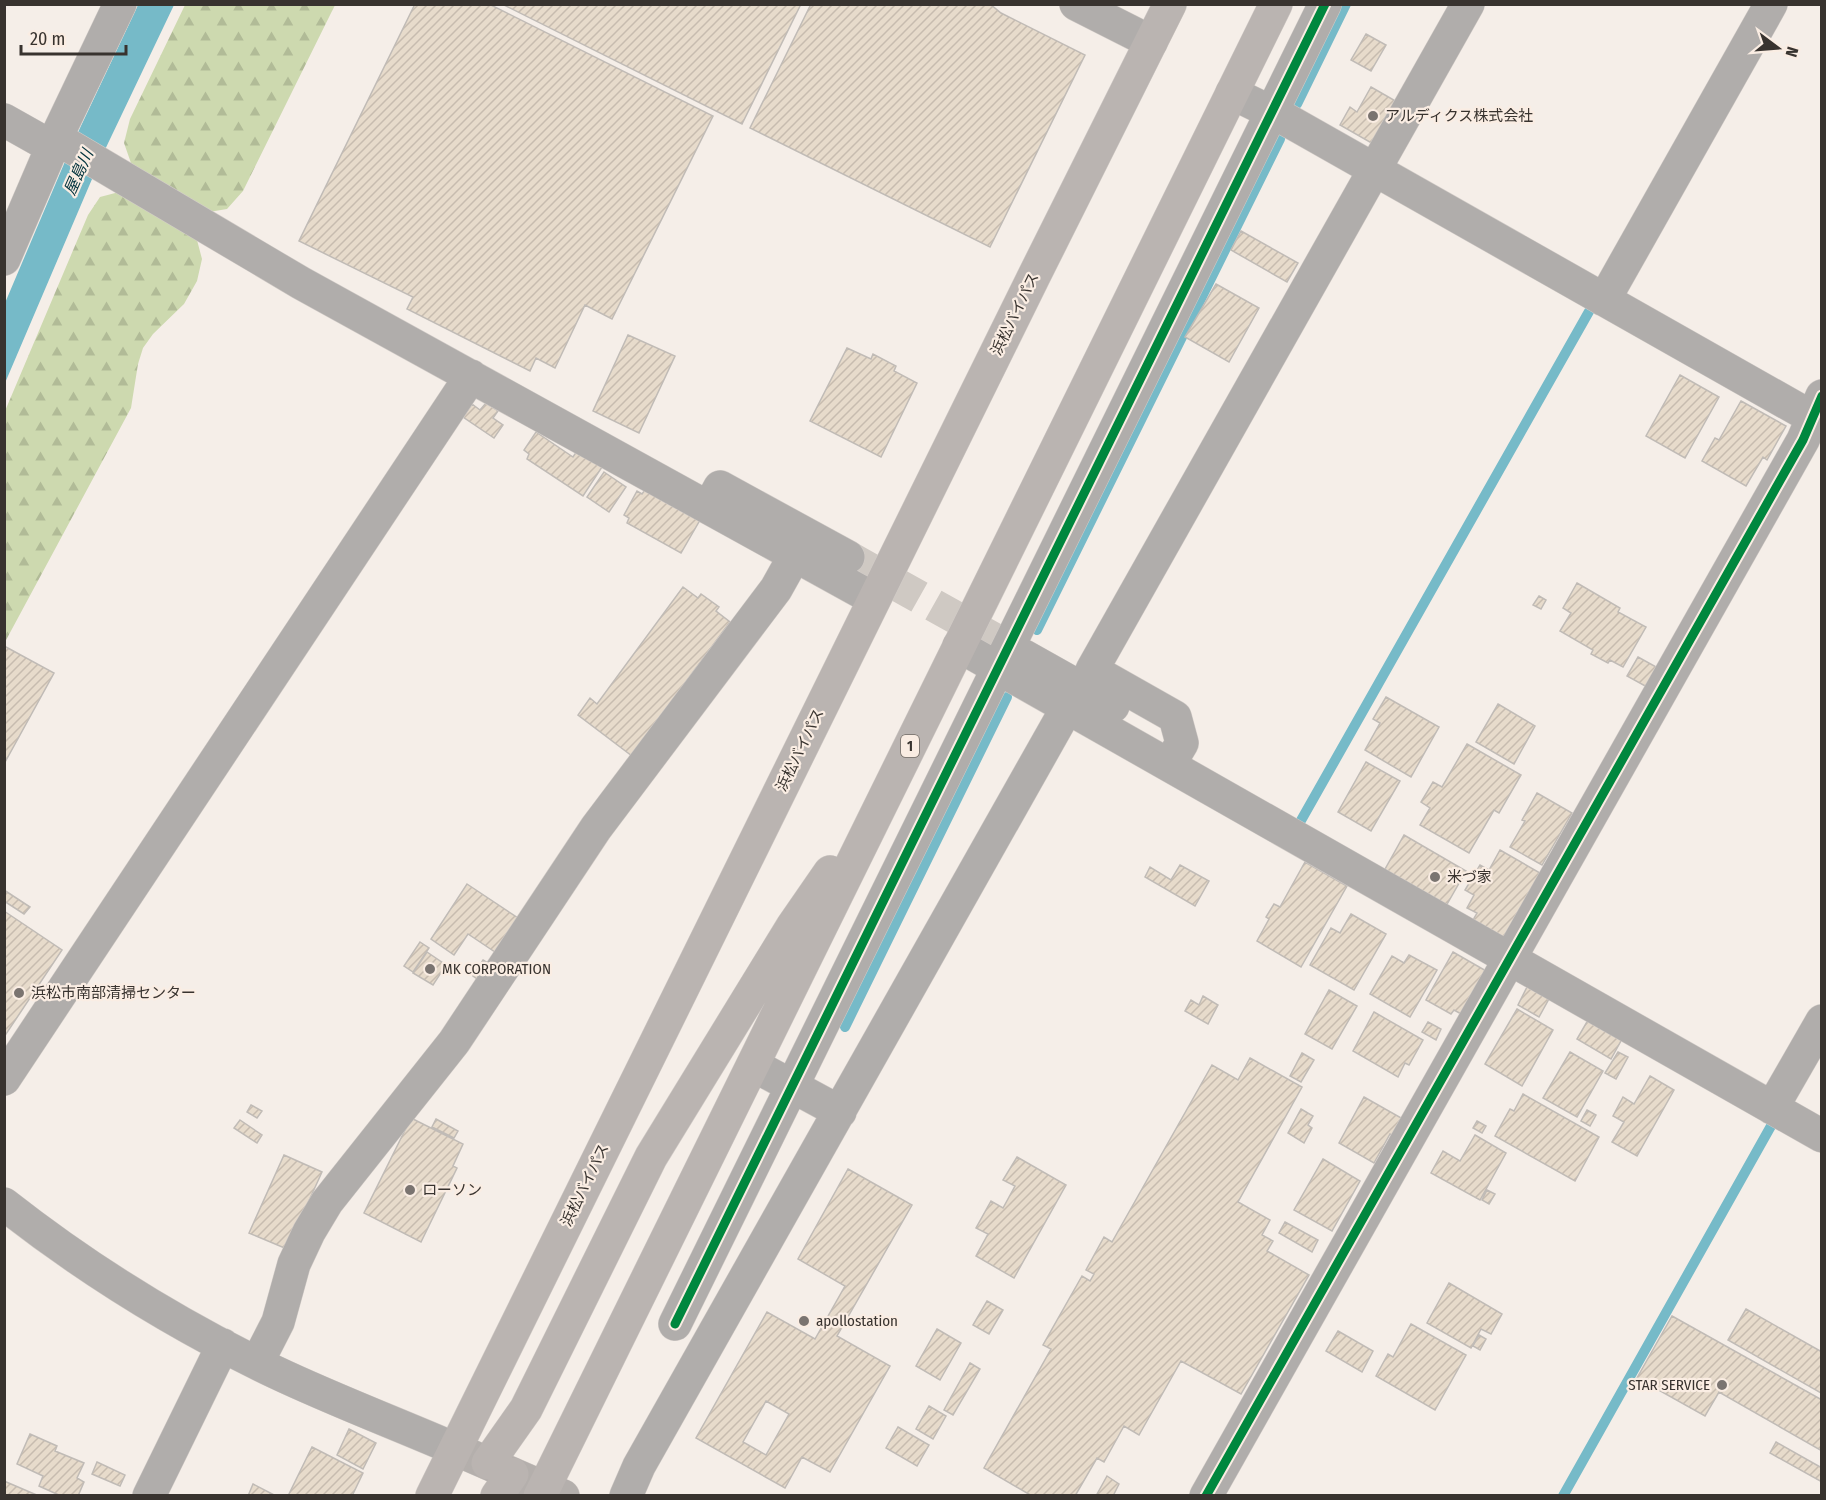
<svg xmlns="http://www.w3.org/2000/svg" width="1826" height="1500" font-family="'Fira Sans Condensed','Noto Sans JP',sans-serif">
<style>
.forest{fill:url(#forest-firs)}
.water{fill:#76bac8}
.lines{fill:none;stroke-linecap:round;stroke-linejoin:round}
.stream{stroke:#76bac8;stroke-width:10}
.building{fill:url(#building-hatch);stroke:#c0bbb6;stroke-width:1.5;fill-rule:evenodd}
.minor-tunnel{stroke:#cfc9c3;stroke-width:33;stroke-dasharray:33 16;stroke-linecap:butt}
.minor-casing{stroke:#d2ccc8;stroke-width:34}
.major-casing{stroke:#d2ccc8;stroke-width:34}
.highway-casing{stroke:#d2ccc8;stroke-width:34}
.minor{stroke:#b0adab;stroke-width:33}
.major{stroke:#b4afac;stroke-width:33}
.highway{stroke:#bab4b1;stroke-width:33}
.cycleway-casing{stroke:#faede3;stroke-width:13}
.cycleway{stroke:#00873e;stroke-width:9}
.poi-dot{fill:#7a7470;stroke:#faede3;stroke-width:2}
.labels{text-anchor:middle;stroke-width:4.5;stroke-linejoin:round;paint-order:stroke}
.shield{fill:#faede3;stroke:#726b65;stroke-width:1.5}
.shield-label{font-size:14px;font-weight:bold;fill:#38332f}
.poi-label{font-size:15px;fill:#38332f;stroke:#faede3;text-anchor:start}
.street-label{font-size:15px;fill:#38332f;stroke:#faede3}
.water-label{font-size:16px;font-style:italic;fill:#01323c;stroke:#faede3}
</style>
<defs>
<pattern id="forest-firs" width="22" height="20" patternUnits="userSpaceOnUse" patternTransform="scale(1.5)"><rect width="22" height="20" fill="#cdd9af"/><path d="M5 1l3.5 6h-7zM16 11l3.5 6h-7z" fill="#b1bb97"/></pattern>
<pattern id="building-hatch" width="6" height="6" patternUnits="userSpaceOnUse" patternTransform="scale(1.5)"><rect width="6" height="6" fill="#e7dbcb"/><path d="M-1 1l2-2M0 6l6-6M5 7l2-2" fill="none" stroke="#c7bcaf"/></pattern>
</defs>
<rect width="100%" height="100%" fill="#f5eee8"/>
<!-- forest -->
<path class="forest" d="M185,5H335L243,191L227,209L209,212L131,163L124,143L130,119Z
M119,192L197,240L202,259L197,281L184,304L153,334L143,348L138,364L131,408L5,642V411L88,215L100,197Z"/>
<!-- water -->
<path class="water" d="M138,5H174L101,158L5,383V303L72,145Z"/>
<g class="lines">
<!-- stream -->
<path class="stream" d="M1297,104L1346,4
M1037,630L1280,139
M1299,824L1591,308
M845,1027L1007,697
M1563,1496L1771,1126"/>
</g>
<!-- building -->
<path class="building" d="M415,4H489L713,116L612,319L585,305L555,368L536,358L530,371L407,309L413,297L299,241Z
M502,4H801L742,124Z
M811,4H990L1001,13L1085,55L990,247L750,128Z
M1366,34L1386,45L1371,71L1351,60Z
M1371,87L1399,103L1375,145L1340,125L1350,107L1357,112Z
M1241,231L1298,263L1287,282L1231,250Z
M1216,284L1259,308L1229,362L1185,337Z
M628,335L675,356L639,433L593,411Z
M847,348L871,359L873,354L896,366L894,371L917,383L881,457L810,421Z
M1680,375L1719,397L1685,458L1646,436Z
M1741,401L1786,426L1767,460L1763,457L1746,486L1702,461L1715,438L1719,440Z
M486,403L498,411L493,418L503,425L494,438L463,417L472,404L480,410Z
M536,432L573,457L577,451L602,467L583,496L527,459L529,454L524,450Z
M604,472L626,487L609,512L587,497Z
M645,490L700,520L681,553L627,523L629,518L624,515L637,491L642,494Z
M1577,583L1620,608L1618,612L1646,627L1623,667L1610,660L1608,663L1591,654L1593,650L1560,631L1571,613L1563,608Z
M683,587L698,598L701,594L719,607L716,611L730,622L640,744L636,759L578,715L590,698L597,704Z
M1539,596L1546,600L1541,609L1533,605Z
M6,647L54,673L4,764V649Z
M1638,657L1658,668L1647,687L1627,676Z
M1386,697L1439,727L1411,777L1365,750L1380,723L1373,719Z
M1498,704L1535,726L1514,764L1476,742Z
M1467,744L1521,775L1499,813L1494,810L1469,853L1420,825L1430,808L1421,802L1433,782L1442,787Z
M1366,762L1400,781L1371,831L1338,812Z
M1537,793L1572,813L1542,865L1510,847L1525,821L1522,820Z
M1404,835L1466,871L1446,906L1384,871Z
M1500,850L1540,873L1504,938L1473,920L1477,913L1467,908L1474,895L1465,890L1480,865L1489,870Z
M1305,862L1347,886L1301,967L1257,941L1269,919L1266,917L1274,904L1280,907Z
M1180,865L1209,881L1195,906L1145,877L1150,867L1171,880Z
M467,884L518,918L495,952L468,934L454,955L431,939Z
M4,890L30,907L24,914L4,901Z
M4,911L62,950L4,1037Z
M1351,914L1386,934L1354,990L1310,965L1331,928L1340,933Z
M420,942L429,948L413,972L404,966Z
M427,952L446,965L433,985L413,973Z
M1453,952L1488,972L1463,1015L1454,1010L1451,1014L1426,1000Z
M1409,955L1437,970L1410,1017L1370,994L1392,956L1404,963Z
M483,960L491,965L480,981L473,976Z
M1528,985L1550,997L1539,1017L1518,1005Z
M1329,990L1357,1006L1332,1049L1305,1034Z
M1203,996L1218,1005L1208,1024L1185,1011L1191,1000L1199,1005Z
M1517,1009L1553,1030L1522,1086L1485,1064Z
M1374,1012L1423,1040L1409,1065L1405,1063L1398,1077L1353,1051Z
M1588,1020L1622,1039L1611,1059L1577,1039Z
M1428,1022L1441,1029L1436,1040L1422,1032Z
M1570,1052L1603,1071L1577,1117L1543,1098Z
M1618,1052L1628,1057L1616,1079L1605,1073Z
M1302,1053L1314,1060L1301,1082L1290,1076Z
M1250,1058L1302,1087L1238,1202L1270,1220L1262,1235L1273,1241L1267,1251L1309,1275L1241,1394L1181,1361L1139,1435L1124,1426L1104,1462L1097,1458L1075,1496H1032L984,1468L1051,1349L1043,1345L1082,1276L1090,1281L1094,1274L1086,1270L1104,1237L1112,1242L1212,1065L1238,1080Z
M1650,1076L1674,1090L1637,1156L1612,1142L1624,1122L1613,1116L1623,1097L1634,1104Z
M1523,1094L1599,1137L1575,1181L1495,1136L1510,1109L1514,1111Z
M1364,1097L1403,1119L1394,1136L1390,1134L1374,1163L1339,1143Z
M251,1105L262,1111L257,1118L247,1112Z
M1301,1109L1313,1116L1308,1125L1312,1128L1304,1143L1288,1133Z
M1587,1110L1596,1115L1590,1126L1581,1121Z
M411,1118L463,1144L453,1166L457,1168L421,1242L364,1213Z
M436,1119L458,1131L454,1138L432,1127Z
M240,1120L262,1135L257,1143L234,1128Z
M1477,1121L1486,1126L1482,1133L1473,1128Z
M1475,1135L1506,1153L1480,1200L1431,1173L1443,1151L1460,1161Z
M284,1155L322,1172L287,1249L249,1233Z
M1017,1157L1066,1185L1014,1278L976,1256L988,1234L976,1228L991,1201L1003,1208L1015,1186L1003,1180Z
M1323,1159L1360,1181L1332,1231L1294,1210Z
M848,1169L912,1205L837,1336L890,1366L830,1472L802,1457L785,1488L696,1438L767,1312L815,1339L845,1286L798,1259ZM766,1401L789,1414L766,1455L743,1442Z
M1487,1190L1495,1194L1489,1204L1482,1200Z
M1285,1222L1318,1240L1312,1252L1279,1233Z
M1449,1283L1502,1314L1491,1334L1481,1329L1471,1348L1427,1323Z
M987,1301L1003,1310L989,1334L973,1325Z
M1746,1309L1822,1352L1821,1393L1728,1340Z
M1672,1316L1822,1400V1451L1719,1392L1705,1416L1637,1378Z
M1411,1324L1466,1355L1435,1410L1376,1376L1388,1354L1393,1357Z
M937,1329L961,1343L940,1380L916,1366Z
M1338,1331L1373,1351L1362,1372L1326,1351Z
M1479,1335L1486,1339L1480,1350L1473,1346Z
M970,1363L980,1369L953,1415L944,1410Z
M929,1406L946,1416L933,1439L916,1429Z
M898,1427L929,1445L917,1466L886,1448Z
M349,1429L376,1443L363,1469L337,1455Z
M30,1434L57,1446L55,1451L84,1463L77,1478L84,1482L78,1496H61L39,1486L43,1476L17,1464Z
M1776,1442L1822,1468V1482L1770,1453Z
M312,1447L363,1473L352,1496H288Z
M97,1462L125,1475L120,1486L92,1474Z
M1107,1476L1119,1484L1113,1496H1096Z
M4,1481L39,1496H4Z
M253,1484L276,1496H248Z"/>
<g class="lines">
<!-- minor-tunnel -->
<path class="minor-tunnel" d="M848,557L1024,656"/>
<!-- minor casing -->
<g class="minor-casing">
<path id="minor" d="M1076,4L1151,42
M1232,93L1287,120L1822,423
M4,120L52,147
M56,138L301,283L874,599
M4,259L56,138L120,4
M1604,300L1771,4
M709,507L720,487L848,557
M959,646L1822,1136
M1024,656L1113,706
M1169,765L1182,743L1175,717L1092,670L1468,4
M753,1065L840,1112
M4,1079L471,376
M1772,1108L1822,1021
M4,1204C88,1270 179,1326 275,1372C334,1400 395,1423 455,1449
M675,1324L1325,4
M257,1363L278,1322L294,1264L309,1232L327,1202L454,1042L596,828L776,589L795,555
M149,1496L223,1345
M626,1496L639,1466L1067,708
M1206,1496L1803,440L1822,396"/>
</g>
<!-- major casing -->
<g class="major-casing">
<path id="major" d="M455,1449L563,1496"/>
</g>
<!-- highway casing -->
<g class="highway-casing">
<path id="highway" d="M488,1463L526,1409L651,1157L792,927L830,872
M432,1496L1034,276L1170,4
M497,1496L512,1474
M540,1496L1276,4"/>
</g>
<!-- minor -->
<use href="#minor" class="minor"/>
<!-- major -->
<use href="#major" class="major"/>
<!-- highway -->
<use href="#highway" class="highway"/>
<!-- cycleway casing -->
<g class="cycleway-casing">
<path id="cycleway" d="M675,1324L1325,4
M1206,1496L1803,440L1822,396"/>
</g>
<!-- cycleway -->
<use href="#cycleway" class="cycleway"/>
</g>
<!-- markers -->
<g class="poi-dot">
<circle cx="1373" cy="116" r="6"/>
<circle cx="1435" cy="877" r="6"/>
<circle cx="430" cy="969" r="6"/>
<circle cx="19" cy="993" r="6"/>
<circle cx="410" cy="1190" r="6"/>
<circle cx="804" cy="1321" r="6"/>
<circle cx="1722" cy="1385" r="6"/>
</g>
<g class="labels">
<!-- shield labels -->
<rect class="shield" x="901" y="735" width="18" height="22" rx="4.5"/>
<g class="shield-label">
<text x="910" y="751">1</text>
</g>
<!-- poi labels -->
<g class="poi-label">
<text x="1385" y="121">アルディクス株式会社</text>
<text x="1447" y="882">米づ家</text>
<text x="442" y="974">MK CORPORATION</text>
<text x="31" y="998">浜松市南部清掃センター</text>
<text x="422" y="1195">ローソン</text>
<text x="816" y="1326">apollostation</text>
<text x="1710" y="1390" text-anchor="end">STAR SERVICE</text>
</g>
<!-- street labels -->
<g class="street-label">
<text transform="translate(1015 314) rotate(-64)" y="5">浜松バイパス</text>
<text transform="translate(800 750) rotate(-64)" y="5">浜松バイパス</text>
<text transform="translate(585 1185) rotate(-64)" y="5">浜松バイパス</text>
</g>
<!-- water labels -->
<g class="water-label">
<text transform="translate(78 172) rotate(-66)" y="6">屋島川</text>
</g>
</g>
<!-- border -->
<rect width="1826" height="1500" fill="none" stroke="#38332f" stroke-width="12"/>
<!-- north arrow -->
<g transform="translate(1778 48) rotate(106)" stroke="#faede3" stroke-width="4.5" paint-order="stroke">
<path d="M0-4.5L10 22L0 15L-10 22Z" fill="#38332f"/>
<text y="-9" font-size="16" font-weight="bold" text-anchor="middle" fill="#38332f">N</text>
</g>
<!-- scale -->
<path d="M21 45v9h105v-9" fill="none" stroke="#38332f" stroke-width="3"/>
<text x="30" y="45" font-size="18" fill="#38332f" stroke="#faede3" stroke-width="4.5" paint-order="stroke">20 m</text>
</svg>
